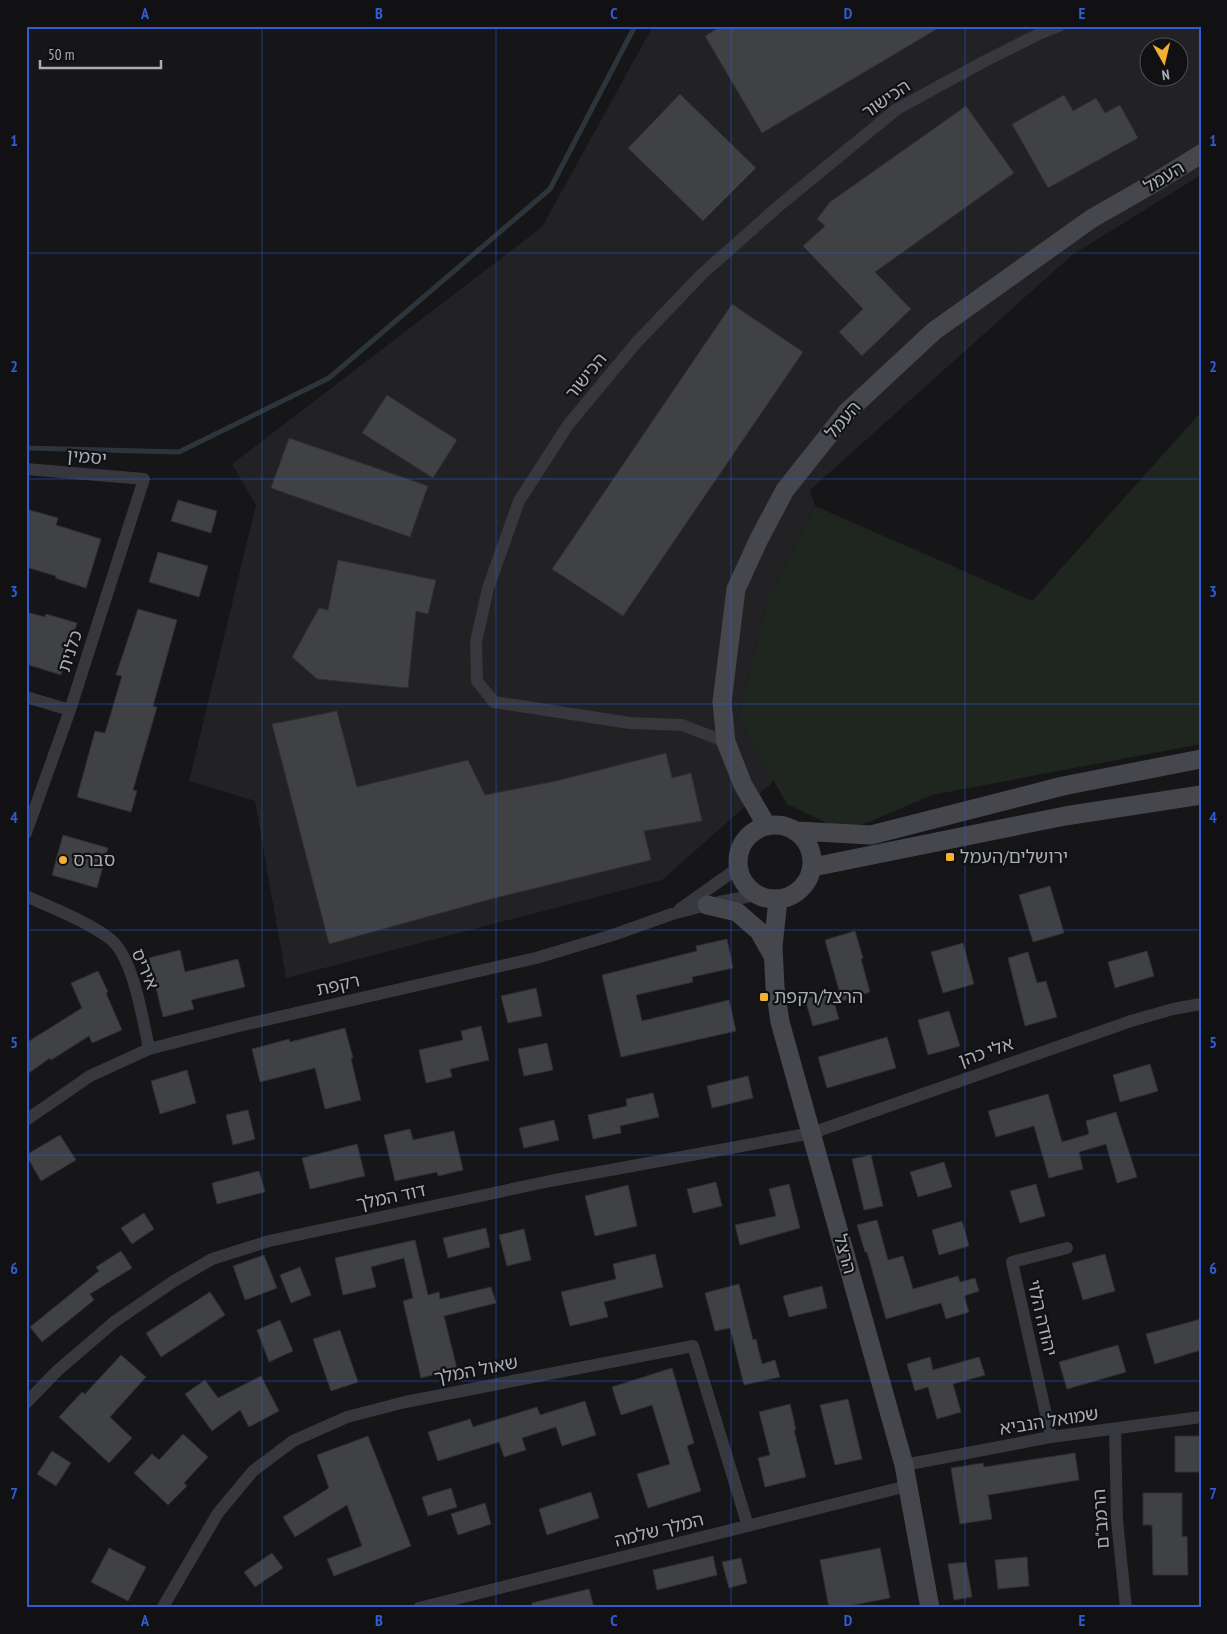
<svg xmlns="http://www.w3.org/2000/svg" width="1227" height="1634" font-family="'PT Sans Narrow','Noto Sans Hebrew',sans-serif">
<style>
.built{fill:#222225;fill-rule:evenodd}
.green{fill:#1e261f}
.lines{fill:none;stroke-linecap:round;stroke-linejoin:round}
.stream{stroke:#2c353c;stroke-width:5}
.building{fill:#404145;stroke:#303034}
.street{stroke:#37383d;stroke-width:12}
.secondary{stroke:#45474d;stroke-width:19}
.grid{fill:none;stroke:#325cd3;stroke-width:1;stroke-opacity:0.55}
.poi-dot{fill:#f2b134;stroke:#111113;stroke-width:2}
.labels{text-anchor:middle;stroke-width:4.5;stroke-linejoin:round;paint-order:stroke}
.street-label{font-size:18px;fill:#a8adb8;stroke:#111113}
.poi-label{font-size:18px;fill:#a8adb8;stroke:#111113;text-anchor:start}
.neatline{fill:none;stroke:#325cd3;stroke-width:2}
.grid-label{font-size:16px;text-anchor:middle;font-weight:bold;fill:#325cd3}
</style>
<rect width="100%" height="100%" fill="#161618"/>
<!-- built -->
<path class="built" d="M653,26H1201V175L1072,255L810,490L815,506L767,600L738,718L774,781L662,880L286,978L255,801L189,781L256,505L232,464L542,227ZM1150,48H1180V78H1150Z"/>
<!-- green -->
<path class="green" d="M1201,412V744L932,795L845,832L787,804L738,718L767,600L815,506L1032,601Z"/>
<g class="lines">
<!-- stream -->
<path class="stream" d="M26,448L179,452L329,378L550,189L635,26"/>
</g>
<!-- building -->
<path class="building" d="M721,26H942L762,133L705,36Z
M680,94L756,168L703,221L628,148Z
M1064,95L1073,111L1096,98L1105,113L1120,105L1138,138L1048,188L1012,124Z
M966,106L1014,173L875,272L911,309L862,356L839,332L863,309L803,246L825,226L817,219L830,202Z
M732,304L803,352L623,616L552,569Z
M387,395L457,440L433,478L362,433Z
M289,438L428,486L410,537L271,488Z
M178,500L217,511L211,533L171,521Z
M26,509L58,518L56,525L101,539L86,588L55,578L56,576L26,567Z
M158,552L208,566L199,597L149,582Z
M338,560L436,580L428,614L416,611L408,688L317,679L292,657L319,608L328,610Z
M138,609L177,620L153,706L157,707L133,790L137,791L131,812L77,797L95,731L105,733L122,676L116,675Z
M26,612L45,617L46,614L77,623L61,675L26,664Z
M337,711L357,787L468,760L485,795L556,781L666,753L672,778L691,773L702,821L644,831L651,860L495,898L329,944L272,724Z
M63,835L108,848L97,888L52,875Z
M1050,886L1064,933L1033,942L1019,895Z
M855,931L863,958L861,959L870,992L842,1001L825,940Z
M727,939L733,968L692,977L693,982L636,995L642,1021L729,1000L736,1031L621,1057L602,975L697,951L696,946Z
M963,943L974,984L943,993L931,952Z
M180,950L185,972L238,959L245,987L191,1000L194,1009L163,1017L149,958Z
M1147,951L1154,976L1115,988L1108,962Z
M1028,952L1037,983L1046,981L1057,1017L1025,1026L1008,958Z
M98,971L108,992L106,993L122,1030L92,1043L89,1036L51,1060L50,1058L26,1075V1043L82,1008L71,983Z
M536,988L542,1016L508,1023L501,996Z
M831,992L839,1019L813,1026L805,999Z
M949,1011L960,1046L928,1055L918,1020Z
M481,1026L489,1060L450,1069L452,1077L426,1083L419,1050L463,1040L461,1031Z
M345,1028L353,1058L351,1059L361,1100L325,1109L315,1068L260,1082L252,1049L289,1039L290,1042Z
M887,1037L896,1068L827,1088L818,1057Z
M547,1043L553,1070L524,1076L518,1049Z
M1150,1064L1158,1091L1120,1102L1113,1075Z
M187,1070L196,1103L160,1114L151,1081Z
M748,1076L753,1098L712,1108L707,1086Z
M653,1093L659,1117L620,1126L621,1133L593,1139L588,1115L627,1106L626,1099Z
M1048,1094L1062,1142L1089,1134L1086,1121L1116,1112L1137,1177L1117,1183L1106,1144L1079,1152L1083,1169L1049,1178L1034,1126L996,1137L988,1111Z
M248,1110L255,1139L233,1145L226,1115Z
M554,1120L559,1140L524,1148L519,1128Z
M410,1129L413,1140L454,1131L463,1170L438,1176L437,1172L395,1181L384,1135Z
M60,1135L76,1160L41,1181L26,1155Z
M357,1144L365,1176L310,1189L302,1158Z
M871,1155L883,1206L864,1210L852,1159Z
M944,1162L952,1187L918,1197L910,1172Z
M259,1171L265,1192L217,1204L212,1183Z
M716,1182L722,1206L693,1213L687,1189Z
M789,1184L800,1228L740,1245L735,1225L776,1216L769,1189Z
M1036,1184L1045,1216L1020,1223L1010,1191Z
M628,1185L637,1226L595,1236L585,1196Z
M144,1213L154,1229L132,1244L121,1228Z
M877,1220L888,1260L903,1256L913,1289L958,1276L960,1282L975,1278L979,1291L964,1296L969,1312L946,1319L941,1303L886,1319L867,1252H865L857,1225Z
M962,1221L969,1246L939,1255L932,1230Z
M486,1228L490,1247L448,1258L443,1238Z
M524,1229L531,1260L507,1266L499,1235Z
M415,1240L428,1295L439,1292L440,1299L491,1287L496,1303L444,1316L457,1369L421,1378L403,1301L413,1298L404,1258L371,1267L376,1287L343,1295L335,1258Z
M121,1251L132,1268L90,1294L94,1300L42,1342L30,1327L99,1271L96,1267Z
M655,1254L663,1287L604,1302L608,1317L570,1326L561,1292L616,1279L613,1264Z
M1105,1254L1115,1291L1083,1300L1072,1263Z
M264,1255L277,1288L245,1300L233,1266Z
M300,1267L311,1295L291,1303L280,1275Z
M739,1284L753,1340L756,1339L762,1364L775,1360L780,1377L744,1385L730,1328L715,1331L705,1293Z
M822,1286L827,1308L789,1317L783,1296Z
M210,1292L225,1315L161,1357L146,1333Z
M1201,1319V1350L1155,1364L1146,1334Z
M280,1320L293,1351L269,1362L257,1330Z
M340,1330L358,1382L331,1391L313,1339Z
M1118,1345L1126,1372L1067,1389L1059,1362Z
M121,1355L146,1377L110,1417L132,1438L109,1463L59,1417L82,1392L85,1394Z
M930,1357L933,1370L979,1357L985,1375L953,1384L961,1412L937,1419L928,1387L915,1391L907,1364Z
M672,1368L694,1443L687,1446L701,1491L648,1508L637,1474L670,1464L652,1405L621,1415L612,1387Z
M261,1376L279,1411L249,1427L240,1410L212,1431L185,1394L205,1380L218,1398Z
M848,1399L862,1459L835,1465L820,1405Z
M585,1401L596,1435L562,1446L556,1427L522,1438L526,1450L504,1457L499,1442L438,1461L428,1432L470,1419L473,1427L537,1407L540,1415Z
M790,1404L796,1430H794L806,1477L765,1487L758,1458L770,1455L759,1412Z
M183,1434L208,1457L184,1483L187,1486L168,1505L134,1473L152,1454L159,1460Z
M368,1436L411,1546L334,1576L327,1559L362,1546L347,1505L295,1537L283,1517L329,1488L317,1455Z
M1175,1436H1201V1472H1175Z
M52,1451L71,1463L56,1486L37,1474Z
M1075,1453L1079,1480L988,1495L992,1519L960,1524L951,1468L983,1463L984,1467Z
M451,1488L457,1507L428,1516L422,1497Z
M591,1492L599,1518L547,1535L539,1509Z
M1143,1493H1182V1537L1187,1536L1188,1575H1153L1152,1525H1143Z
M485,1503L491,1524L458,1535L451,1514Z
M109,1548L146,1567L128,1601L91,1582Z
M880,1548L890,1598L838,1608H829L820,1560Z
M272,1553L283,1568L255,1587L244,1572Z
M713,1556L717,1575L657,1590L653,1570Z
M1027,1557L1029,1586L998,1589L995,1560Z
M741,1558L747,1583L729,1588L722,1562Z
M966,1562L972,1597L954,1600L948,1564Z
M589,1589L594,1608H532V1603Z"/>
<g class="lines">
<!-- street -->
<path class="street" d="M26,469L144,479L70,710L26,833
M26,697L70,710
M726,742L682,725L630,723L494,702L477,681L476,642L488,588L519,501L568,425L636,343L702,274L781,204L897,109L985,61L1041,33L1059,26
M26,896C54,909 84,920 109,938C133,955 143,1020 149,1049
M680,909L738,868
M26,1120L90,1076L149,1049L239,1026L536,958L613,935L672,914L719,902L756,895
M26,1403L57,1371L114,1322L174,1281L212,1259L269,1241L550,1181L812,1133L1131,1021L1173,1009L1201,1004
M1115,1429L1117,1520L1126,1608
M1051,1437L1012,1262L1067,1248
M904,1465L1051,1437L1201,1417
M164,1605L218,1513L253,1471L293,1441L347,1417L405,1402L693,1346L748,1526
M419,1608L907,1486"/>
<!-- secondary -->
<path class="secondary" d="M738 862a37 37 0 1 1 74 0a37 37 0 1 1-74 0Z
M767,826L743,785L726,742L722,702L736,589L759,539L785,490L847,412L934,331L1091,219L1159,180L1201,154
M797,831L871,835L1063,786L1201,759
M813,867L1065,816L1201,795
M778,900L773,946L775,987L780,1022L904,1465L930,1608
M707,905L737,912L759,931L773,956"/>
</g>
<!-- grid -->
<path class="grid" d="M262,26V1608M496,26V1608M731,26V1608M965,26V1608M26,253H1201M26,479H1201M26,704H1201M26,930H1201M26,1155H1201M26,1381H1201"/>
<!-- markers -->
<g class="poi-dot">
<rect x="945" y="852" width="10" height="10" rx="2.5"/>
<circle cx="63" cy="860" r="5"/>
<rect x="759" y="992" width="10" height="10" rx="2.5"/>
</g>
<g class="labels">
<!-- street labels -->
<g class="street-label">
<text transform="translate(886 99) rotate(-34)" y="6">הכישור</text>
<text transform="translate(1164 177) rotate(-31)" y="6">העמל</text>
<text transform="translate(586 376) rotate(-51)" y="6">הכישור</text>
<text transform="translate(843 420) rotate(-49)" y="6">העמל</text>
<text transform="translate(87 457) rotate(5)" y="6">יסמין</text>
<text transform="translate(70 651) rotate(-72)" y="6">כלנית</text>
<text transform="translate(145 969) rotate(67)" y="6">איריס</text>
<text transform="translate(338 985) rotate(-13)" y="6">רקפת</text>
<text transform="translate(986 1052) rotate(-19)" y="6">אלי כהן</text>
<text transform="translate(391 1197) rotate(-12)" y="6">דוד המלך</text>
<text transform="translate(845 1254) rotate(75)" y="6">הרצל</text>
<text transform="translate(1042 1318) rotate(77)" y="6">יהודה הלוי</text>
<text transform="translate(476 1370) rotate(-11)" y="6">שאול המלך</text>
<text transform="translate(1049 1421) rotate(-9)" y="6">שמואל הנביא</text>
<text transform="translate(1101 1519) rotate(-94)" y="6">הרמב"ם</text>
<text transform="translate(659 1530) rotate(-14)" y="6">המלך שלמה</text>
</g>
<!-- poi labels -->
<g class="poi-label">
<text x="960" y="863">ירושלים/העמל</text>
<text x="73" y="866">סברס</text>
<text x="774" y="1003">הרצל/רקפת</text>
</g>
</g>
<!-- border -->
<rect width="1227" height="1634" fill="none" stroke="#111113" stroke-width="55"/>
<!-- north arrow -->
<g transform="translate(1164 62) rotate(172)"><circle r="24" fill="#111113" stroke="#4d4f55"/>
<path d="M0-4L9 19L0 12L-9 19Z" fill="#f2b134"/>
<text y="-8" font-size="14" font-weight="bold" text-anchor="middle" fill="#a8adb8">N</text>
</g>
<!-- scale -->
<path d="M40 60v8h121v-8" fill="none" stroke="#a8adb8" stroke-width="2.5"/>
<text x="48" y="60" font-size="15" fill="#a8adb8" stroke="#111113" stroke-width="4" paint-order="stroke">50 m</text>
<rect x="28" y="28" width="1172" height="1578" class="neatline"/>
<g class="grid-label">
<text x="145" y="19">A</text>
<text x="379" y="19">B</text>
<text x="614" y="19">C</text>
<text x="848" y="19">D</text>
<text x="1082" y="19">E</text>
<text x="14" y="146">1</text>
<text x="1213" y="146">1</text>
<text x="14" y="372">2</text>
<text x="1213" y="372">2</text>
<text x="14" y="597">3</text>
<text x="1213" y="597">3</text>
<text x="14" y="823">4</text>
<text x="1213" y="823">4</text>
<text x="14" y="1048">5</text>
<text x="1213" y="1048">5</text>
<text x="14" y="1274">6</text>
<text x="1213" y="1274">6</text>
<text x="14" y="1499">7</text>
<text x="1213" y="1499">7</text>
<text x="145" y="1626">A</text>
<text x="379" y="1626">B</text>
<text x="614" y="1626">C</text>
<text x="848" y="1626">D</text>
<text x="1082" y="1626">E</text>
</g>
</svg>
